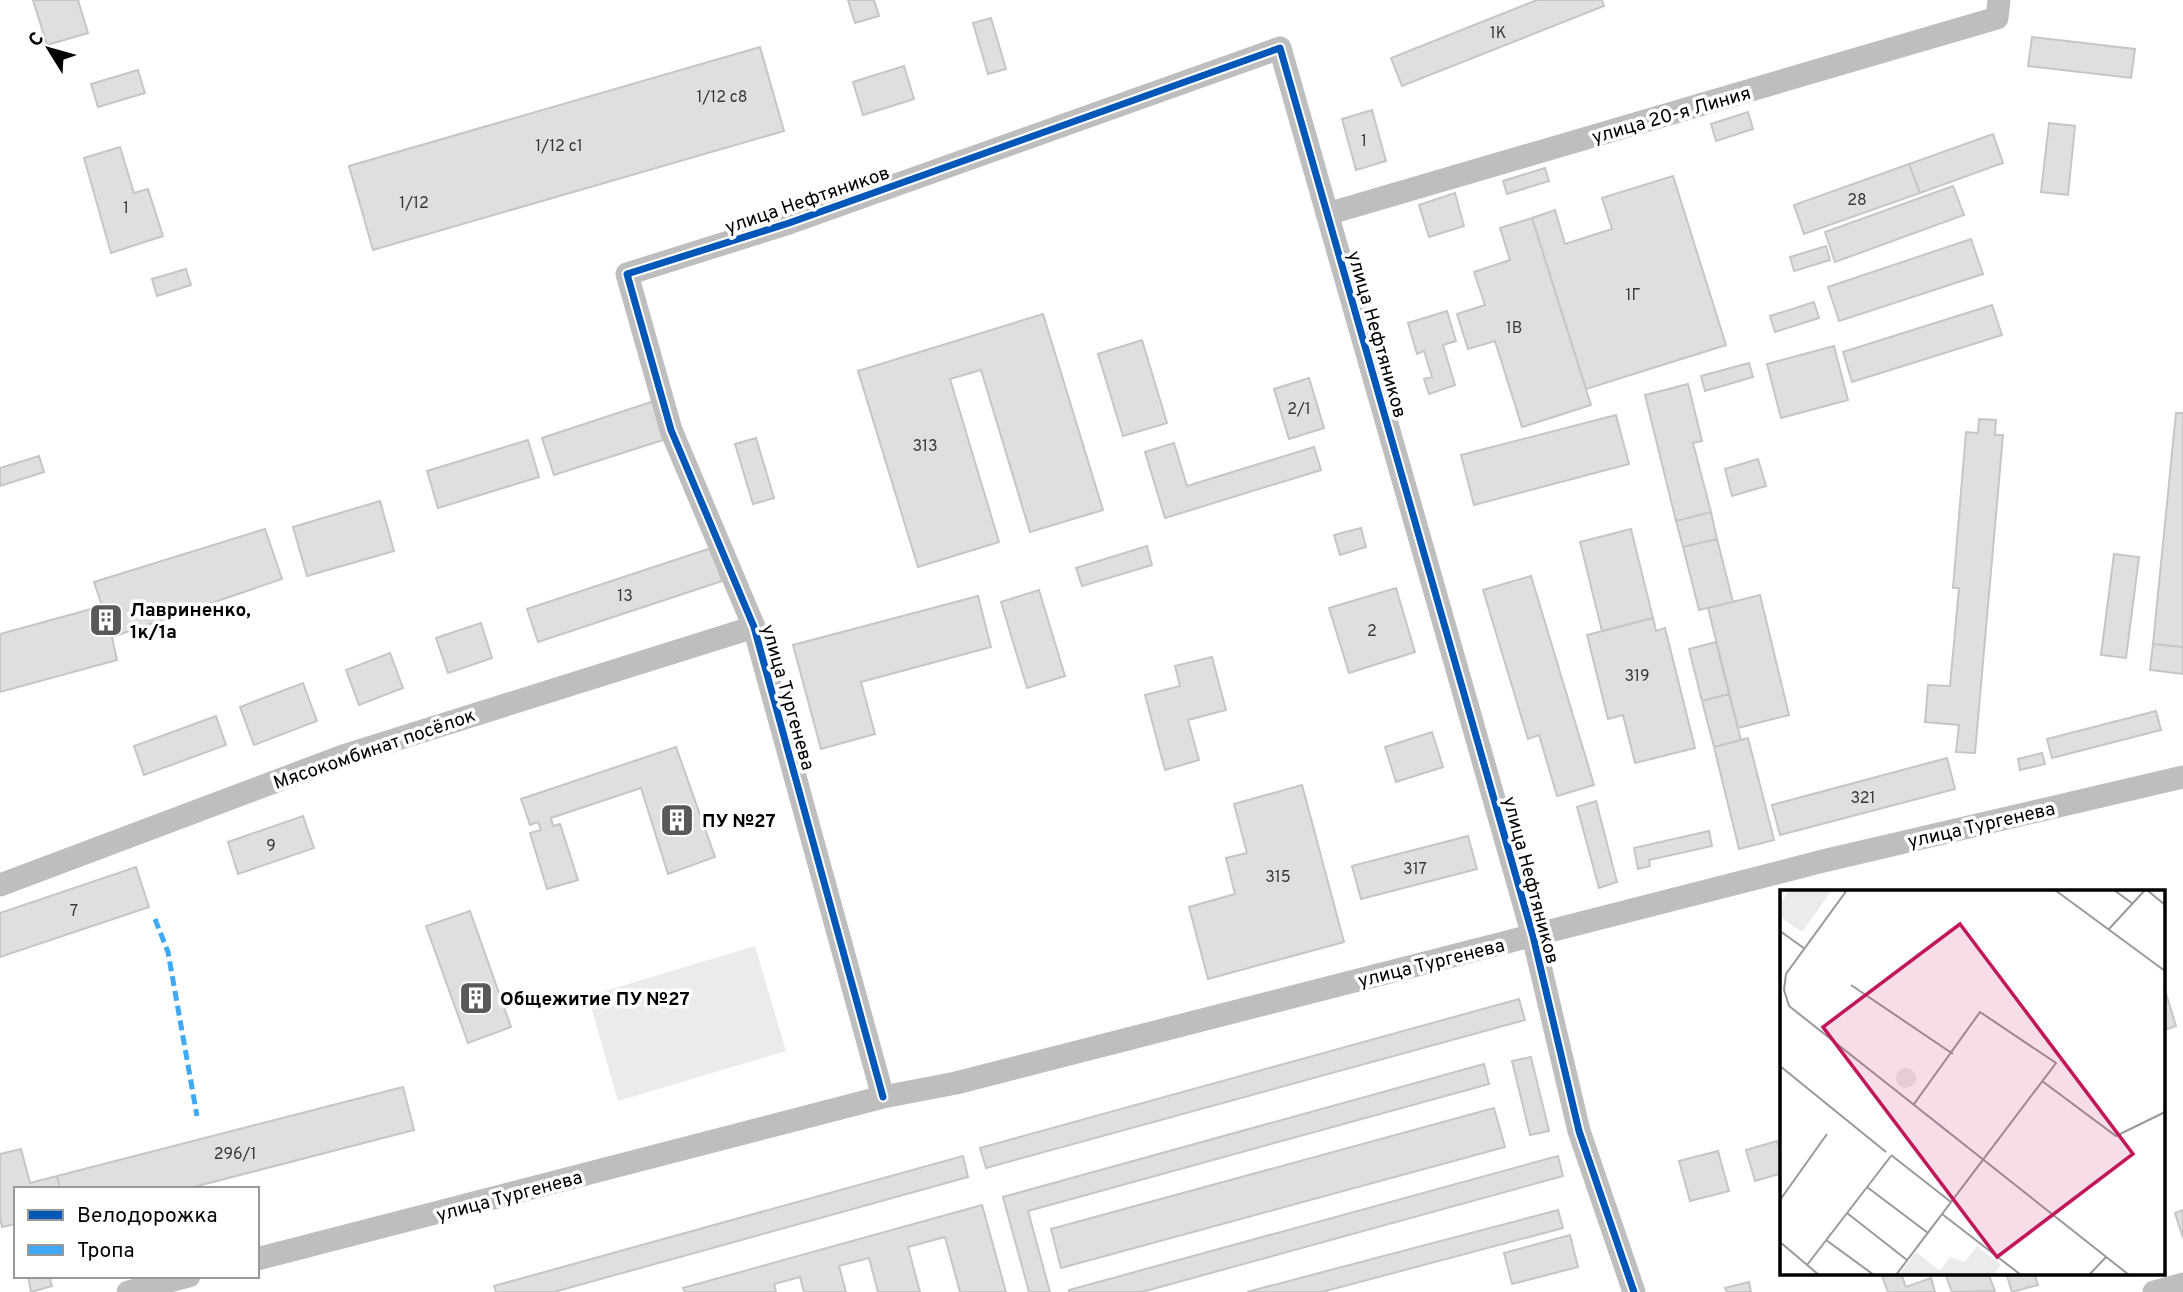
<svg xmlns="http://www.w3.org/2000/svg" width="2183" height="1292" font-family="Overpass,sans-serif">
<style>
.green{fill:#ebebeb}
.building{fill:#dfdfdf;stroke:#c6c6c6;stroke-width:2}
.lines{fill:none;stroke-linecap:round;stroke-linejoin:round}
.minor{stroke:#bebebe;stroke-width:23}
.quiet{stroke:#3fa9f5;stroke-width:5;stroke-dasharray:10 5;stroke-linecap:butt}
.cycleway-casing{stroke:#fff;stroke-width:11}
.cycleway{stroke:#0057b8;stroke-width:7}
.labels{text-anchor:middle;stroke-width:7;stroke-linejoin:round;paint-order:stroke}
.number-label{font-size:16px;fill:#383838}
.street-label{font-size:19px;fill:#000;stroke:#fff}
.poi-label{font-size:19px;font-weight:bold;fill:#000;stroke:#fff;text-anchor:start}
.inset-road{fill:none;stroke:#999;stroke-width:2}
.view{fill:#c2185b;fill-opacity:0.15;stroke:#c2185b;stroke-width:3.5}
.inset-edge{fill:none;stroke:#000;stroke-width:3.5}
</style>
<rect width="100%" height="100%" fill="#fff"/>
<!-- green -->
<path class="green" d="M755,946L786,1051L618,1101L588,996Z"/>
<!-- building -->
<path class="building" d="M33,0H78L88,33L47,45Z
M848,0H874L879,16L855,23Z
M1537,0H1602L1604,6L1402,86L1391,58Z
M991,18L1006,69L988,74L973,23Z
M2032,37L2135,49L2131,78L2028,66Z
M760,47L784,131L373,250L349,166Z
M904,66L914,99L863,115L853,82Z
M138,70L145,93L98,107L91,84Z
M1372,110L1386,161L1356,170L1342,119Z
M1748,112L1753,129L1716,141L1711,124Z
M2049,123L2075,126L2068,195L2041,192Z
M1993,134L2003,163L1920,193L1909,164Z
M120,147L134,193L148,189L163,236L111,253L84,158Z
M1909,164L1920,193L1804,234L1794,205Z
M1545,168L1549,181L1507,194L1503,181Z
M1673,176L1726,345L1586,389L1532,218L1555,210L1565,244L1612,229L1602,198Z
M1953,186L1964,215L1835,262L1825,232Z
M1455,193L1464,226L1429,237L1419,205Z
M1532,218L1591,405L1522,427L1495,341L1468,349L1457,314L1485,305L1474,272L1510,260L1500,228Z
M1971,239L1983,274L1839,321L1828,287Z
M1826,246L1830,260L1794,271L1790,257Z
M186,269L191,285L157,296L152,279Z
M1814,302L1819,318L1775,332L1770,316Z
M1992,305L2002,335L1852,382L1843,352Z
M1447,311L1456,341L1443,345L1455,385L1429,394L1424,379L1432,377L1424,351L1417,354L1408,323Z
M1043,314L1103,510L1030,532L981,370L950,379L999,542L918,567L858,371Z
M1142,340L1167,423L1123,436L1098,354Z
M1834,346L1848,400L1781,418L1767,364Z
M1749,363L1753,377L1705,391L1701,376Z
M1309,378L1324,428L1289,439L1274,389Z
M1688,384L1702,441L1693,443L1711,512L1676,521L1645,395Z
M654,401L666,439L554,475L542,438Z
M2176,413H2183V647L2153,644Z
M1616,415L1629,464L1474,505L1461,455Z
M1979,419L1996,420L1995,435H2003L1975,753L1956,752L1959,725L1925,722L1928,685L1950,686L1959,588H1953L1966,432L1978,433Z
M756,438L774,498L753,504L735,444Z
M528,440L539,477L438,508L427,471Z
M1174,443L1187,486L1314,447L1321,470L1165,518L1145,452Z
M39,456L44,472L0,486V468Z
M1758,459L1766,486L1732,496L1725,469Z
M380,501L394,551L307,576L293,527Z
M1711,512L1717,539L1683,547L1676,521Z
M1361,528L1366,547L1340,555L1334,535Z
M265,529L282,579L112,637L117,660L0,692V634L102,606L94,582Z
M1631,529L1653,618L1602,631L1580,542Z
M1717,539L1733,602L1699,610L1683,547Z
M1147,546L1152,565L1082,586L1076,568Z
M711,548L722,581L538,642L527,609Z
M2114,554L2139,557L2126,658L2101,655Z
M1531,576L1594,785L1557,796L1539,735L1528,739L1483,590Z
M1396,588L1415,652L1349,673L1329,608Z
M1039,590L1065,676L1027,688L1001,602Z
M1760,595L1789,715L1738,728L1708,608Z
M978,596L991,647L861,682L875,734L821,749L793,645Z
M1653,618L1656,631L1665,628L1695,748L1635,763L1623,715L1608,719L1587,635Z
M481,623L492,658L448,673L436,638Z
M1716,642L1729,694L1702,701L1689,649Z
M2153,644L2183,647V674L2150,670Z
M390,653L403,688L359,705L346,670Z
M1212,657L1226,710L1188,720L1199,760L1165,770L1145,695L1180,686L1175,666Z
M303,683L317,721L254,745L240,707Z
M1729,694L1741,740L1714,747L1702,701Z
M2156,711L2161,730L2052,758L2047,739Z
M216,716L226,745L144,775L134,746Z
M1432,732L1443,767L1396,782L1385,747Z
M1748,738L1774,840L1739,849L1714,747Z
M676,747L715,857L668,874L641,788L551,818L553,826L560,824L578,880L547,889L530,833L541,830L538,822L530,825L521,799Z
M2042,753L2045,764L2020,770L2018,759Z
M1947,758L1955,789L1780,835L1772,805Z
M1302,785L1344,942L1208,979L1189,907L1235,894L1226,858L1247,853L1234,804Z
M1596,801L1617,882L1599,888L1577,807Z
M303,816L314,848L238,874L228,842Z
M1709,831L1712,846L1649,860L1650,866L1638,869L1634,848Z
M1468,836L1477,869L1361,899L1352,866Z
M136,867L149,907L0,957V913Z
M470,911L511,1027L468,1043L426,926Z
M2164,987L2176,1026L2164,1030Z
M1519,999L1525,1020L986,1168L980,1148Z
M1531,1057L1549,1131L1530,1135L1512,1061Z
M1484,1064L1489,1084L1028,1211L1050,1292H1029L1003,1197Z
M403,1087L414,1130L186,1189H60L57,1176Z
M1494,1108L1505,1147L1061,1268L1051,1229Z
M1777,1141L1782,1158V1173L1755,1181L1746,1150Z
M21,1149L30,1183L57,1176L60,1189H16V1224L2,1227L0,1218V1154Z
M1718,1151L1729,1191L1690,1201L1679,1161Z
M963,1156L968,1177L554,1292H496L494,1286Z
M1558,1156L1563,1176L1142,1292H1069V1290Z
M982,1205L1006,1292H960L945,1237L908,1247L920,1292H878L869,1258L839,1266L846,1292H804L800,1277L774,1284L776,1292H685L683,1288Z
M1558,1210L1563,1228L1322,1292H1247Z
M2183,1210V1238L2175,1213Z
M1570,1235L1578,1267L1512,1284L1504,1253Z
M1881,1273H1901L1906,1287L1931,1278L1935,1292H1888Z
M1945,1273H1988L1995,1291L1952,1292Z
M2006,1273H2034L2038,1285L2012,1292Z
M28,1276H49L52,1286L31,1292Z
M1749,1282L1751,1292H1727L1725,1288Z"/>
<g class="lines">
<!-- minor -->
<path class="minor" d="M1327,214L1997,18L1999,0
M0,885L343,756L754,627
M883,1097L754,627L671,430L627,274L789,223L1280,48L1533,936L1579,1131L1634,1292
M257,1259L883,1097L956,1083L1823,861L2183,777
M128,1292L189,1276
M2154,1292L2183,1284"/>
<!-- quiet -->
<path class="quiet" d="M155,919L168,952L197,1116"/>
<!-- cycleway casing -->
<g class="cycleway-casing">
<path id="cycleway" d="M883,1097L754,627L671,430L627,274L789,223L1280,48L1533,936L1579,1131L1634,1292"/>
</g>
<!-- cycleway -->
<use href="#cycleway" class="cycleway"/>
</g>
<!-- icons -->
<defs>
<g id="building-square" transform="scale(1.75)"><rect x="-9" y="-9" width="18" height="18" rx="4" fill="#595959" stroke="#fff"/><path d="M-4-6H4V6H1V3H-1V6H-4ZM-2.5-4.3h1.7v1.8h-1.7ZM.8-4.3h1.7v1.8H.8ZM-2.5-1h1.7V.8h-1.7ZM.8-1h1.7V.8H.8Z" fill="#fff"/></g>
</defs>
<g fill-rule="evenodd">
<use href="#building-square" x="106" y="620"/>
<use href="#building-square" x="677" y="820"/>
<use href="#building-square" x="476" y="998"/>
</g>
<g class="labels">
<!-- number labels -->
<g class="number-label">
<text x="1498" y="38">1К</text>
<text x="722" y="102">1/12 с8</text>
<text x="1364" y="146">1</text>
<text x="559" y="151">1/12 с1</text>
<text x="1857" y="205">28</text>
<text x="414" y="208">1/12</text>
<text x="126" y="213">1</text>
<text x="1633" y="300">1Г</text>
<text x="1514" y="333">1В</text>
<text x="1299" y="414">2/1</text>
<text x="925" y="451">313</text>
<text x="625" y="601">13</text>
<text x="1372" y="636">2</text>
<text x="1637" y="681">319</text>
<text x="1863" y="803">321</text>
<text x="271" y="851">9</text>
<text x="1415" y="874">317</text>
<text x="1278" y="882">315</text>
<text x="74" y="916">7</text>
<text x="235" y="1159">296/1</text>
</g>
<!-- street labels -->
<g class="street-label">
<text transform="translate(1671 114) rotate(-16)" y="7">улица 20-я Линия</text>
<text transform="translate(807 199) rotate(-19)" y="7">улица Нефтяников</text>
<text transform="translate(1378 334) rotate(74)" y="7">улица Нефтяников</text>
<text transform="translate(789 697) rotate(74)" y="7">улица Тургенева</text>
<text transform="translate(374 748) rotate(-19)" y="7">Мясокомбинат посёлок</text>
<text transform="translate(1981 824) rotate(-13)" y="7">улица Тургенева</text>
<text transform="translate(1532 880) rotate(75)" y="7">улица Нефтяников</text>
<text transform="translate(1431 962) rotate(-14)" y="7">улица Тургенева</text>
<text transform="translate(509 1195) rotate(-15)" y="7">улица Тургенева</text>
</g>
<!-- poi labels -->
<g class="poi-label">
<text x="130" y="616">Лавриненко,<tspan x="130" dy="22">1к/1а</tspan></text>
<text x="702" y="827">ПУ №27</text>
<text x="500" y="1005">Общежитие ПУ №27</text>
</g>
</g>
<!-- overview -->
<g transform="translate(1780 890)">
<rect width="385" height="385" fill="#fff"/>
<path d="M10,0H52L22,42L0,27V14ZM116 188a10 10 0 1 1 20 0a10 10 0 1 1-20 0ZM197,356L221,375L213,385H119L136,362L160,381L170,367L185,372Z" fill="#ebebeb"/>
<path class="inset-road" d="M67,0L6,84L4,100L9,116L349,385M275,0L385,81M334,0L353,14M367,0L385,15M329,39L365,0M0,41L25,59M71,95L173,164M0,176L106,262M262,191L336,246L385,222M111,265L171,312M87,297L148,343M0,310L47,244M67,323L127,370M162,324L241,385M46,350L94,385M0,352L39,385M27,375L111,266M116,385L276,173L200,122L134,214M309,385L326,367"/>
<path class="view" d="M180,34L353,264L217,367L43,137Z"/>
<rect width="385" height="385" class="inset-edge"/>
</g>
<!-- legend -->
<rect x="14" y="1187" width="245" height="91" fill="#ffffff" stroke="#999999" stroke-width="2"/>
<rect x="28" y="1210" width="35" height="10" fill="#0057b8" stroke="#999999" stroke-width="2"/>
<text x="77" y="1222" font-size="21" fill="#000000">Велодорожка</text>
<rect x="28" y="1245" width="35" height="10" fill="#3fa9f5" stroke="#999999" stroke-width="2"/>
<text x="77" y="1257" font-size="21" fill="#000000">Тропа</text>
<!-- north arrow -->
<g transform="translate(49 49) rotate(307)" stroke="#ffffff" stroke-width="5" paint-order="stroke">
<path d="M0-5L12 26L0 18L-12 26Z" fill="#000000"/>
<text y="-10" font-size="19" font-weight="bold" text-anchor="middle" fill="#000000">С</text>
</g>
</svg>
